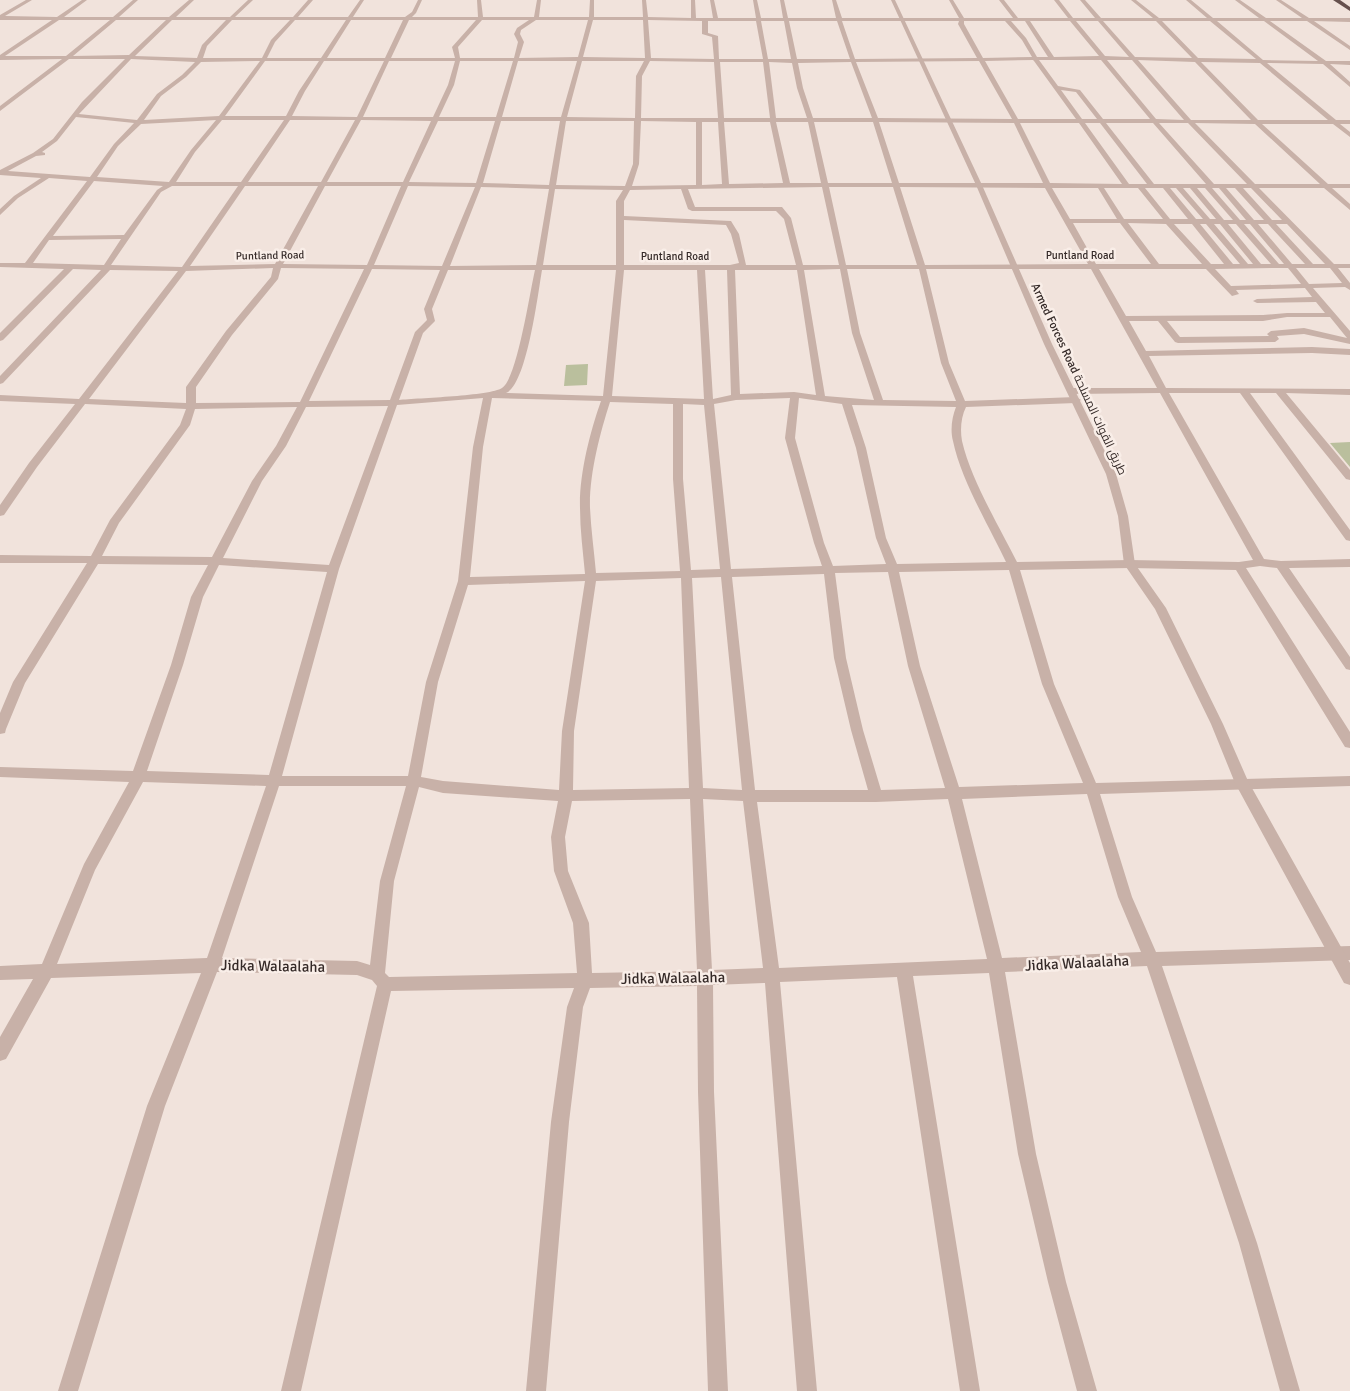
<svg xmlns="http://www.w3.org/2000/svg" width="1350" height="1391" font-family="Signika,Cairo,sans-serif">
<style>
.green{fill:#babf9d}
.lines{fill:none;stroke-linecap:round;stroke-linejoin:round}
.minor{fill:#c8b1a8;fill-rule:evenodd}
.tertiary{fill:#c8b1a8;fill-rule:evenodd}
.trunk{fill:#66504d;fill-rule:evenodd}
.labels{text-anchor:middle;stroke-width:5;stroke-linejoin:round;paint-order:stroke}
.far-street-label{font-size:11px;fill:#352a28;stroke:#f9eee8}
.street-label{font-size:12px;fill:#352a28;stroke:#f9eee8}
.near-street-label{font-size:15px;fill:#352a28;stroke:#f9eee8}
</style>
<rect width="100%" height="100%" fill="#f1e3dc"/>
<!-- green -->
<path class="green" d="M588,364L587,385L564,386L566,365Z
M1350,442V467L1330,443Z"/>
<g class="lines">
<!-- minor -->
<path class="minor" d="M26,0H32L5,16L57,17L82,0H87L64,17H113L133,0H138L119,17H169L189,0H194L176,17H230L248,0H253L235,17H293L308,0H313L298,17H348L360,0H364L353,17H405L412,12L418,0H422L416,13L412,17H478L477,0H481L483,17H534L537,0H541L539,17H589L590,0H594V17H643L642,0H646L648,17L691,18V0H695L696,18H713L710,0H714L718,18H756L753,0H757L761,18H783L780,0H784L788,18H836L832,0H836L842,18H959L949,0H953L964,18H1013L999,0H1004L1018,18H1068L1054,0H1059L1073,18H1095L1080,0H1085L1101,18H1153L1131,0H1136L1159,18H1207L1186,0H1191L1213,18H1259L1235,0H1240L1266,18H1302L1276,0H1281L1309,18H1350V22L1314,21L1350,46V50L1307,21H1270L1326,61H1350V65L1330,64L1350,82V87L1323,64L1267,63L1336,120H1350V124H1340L1350,132V137L1333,124H1262L1328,184H1350V188H1332L1350,204V210L1324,188H1259L1334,264H1350V268H1338L1350,283V290L1345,287L1313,288L1350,331V344L1304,334L1277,336L1279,339L1275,342L1178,343L1175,342L1158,321H1129L1146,351L1312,347L1350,349V355L1312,353L1149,356L1166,388L1350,389V395L1286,393L1350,470V480L1346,479L1276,393H1250L1350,530V541L1346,540L1240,393H1169L1264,559L1281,561L1350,559V567L1289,568L1350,657V670L1346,669L1277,568L1260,566L1246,568L1350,732V748L1345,747L1236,570L1130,568L1020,570L1054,684L1096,783L1350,776V786L1100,794L1132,897L1156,952L1350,946V960L1162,966L1257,1243L1300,1391H1280L1239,1243L1147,966L1005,972L1036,1154L1066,1282L1097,1391H1077L1048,1282L1018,1154L989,973L913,976L980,1391H960L897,977L780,982L817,1391H797L765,983L713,985L714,1092L728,1391H708L698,1092L697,986L590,988L583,1007L569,1122L546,1391H526L551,1122L567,1007L574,988L391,991L301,1391H281L377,986L372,980L357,975L217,972L165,1106L78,1391H58L147,1106L201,973L51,978L6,1059L0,1061V1037L33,979L0,980V966L42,964L84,864L129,782L0,777V767L133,771L171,665L191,597L208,565L98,564L25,683L6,729L5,733L0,734V713L13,682L87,563H0V555L91,556L110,520L180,425L186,409L85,404L37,467L4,515L0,516V505L29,463L75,404L0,401V395L79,399L178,271L110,270L3,383L0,384V376L101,270L73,269L3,340L0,341V333L64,269L0,267V263H25L87,181L49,178L18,198L0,215V209L14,196L41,178L0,175V170L33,153L53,139L82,102L125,59H69L0,111V106L62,59L0,60V55L52,20H0V15ZM59,20H110L66,56H5ZM116,20H166L129,55L73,56ZM172,20H226L202,45L197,58L135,56ZM232,20H290L271,40L262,58H203L207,46ZM295,20H346L321,58H267L275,42ZM351,20H403L385,58H327ZM409,20H476L452,47L455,58H391ZM482,20H529L517,28L514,34L518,42L514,58H460L458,47ZM536,20H588L578,57L519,58L524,42L520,34L521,30ZM593,20H643L645,58L583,57ZM648,20L702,21V34L712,37L714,59L651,58ZM708,21H756L763,59H719L718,36L708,33ZM761,21H784L791,59H768ZM789,21H837L850,59H797ZM842,21H959L958,24L977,58L855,59ZM964,21H1005L1022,40L1032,57L983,58L964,24ZM1011,21H1025L1048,57H1037L1026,38ZM1030,21H1070L1099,56L1054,57ZM1076,21H1098L1129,57L1105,56ZM1103,21H1156L1192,58L1135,57ZM1162,21H1210L1256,59L1198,58ZM1217,21H1264L1318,61L1263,60ZM131,59L195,62L182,75L157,94L137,120L79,114ZM1033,60L1034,61L1076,119H1018L985,61ZM1039,60H1101L1150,119H1103L1080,90L1058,86ZM1107,60H1132L1184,120L1156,119ZM1138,60L1195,62L1251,120H1191ZM260,61L219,116L144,120L161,96L186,77L201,62ZM265,61H319L299,91L286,116H225ZM324,61H384L357,117L292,116L305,91ZM389,61H455L448,85L433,117H363ZM460,61H513L496,117H439L454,85ZM518,61H577L561,117H502ZM582,61H644L636,76L635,118L567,117ZM650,61L714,62L718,118H641L642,76ZM979,61L1012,119L878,118L856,62ZM720,62H763L770,118H724ZM769,62L792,63L797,88L807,118H776ZM851,62L872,118H813L803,88L798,63ZM1201,62L1260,63L1328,120H1258ZM1061,90L1076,92L1097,119H1082ZM76,117L134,123L114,144L90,177L8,171L36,156L45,155V153L42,152L57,141ZM216,120L191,150L169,182L97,177L118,146L141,124ZM222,120H284L241,182H176L195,152ZM290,120H355L321,182H248ZM361,120L431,121L403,182H327ZM438,121H495L476,183L409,182ZM501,121H560L549,185L483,183ZM566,121H634L633,164L625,186L556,185ZM641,121L696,122V185L632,186L639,164ZM702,122H718L722,184L702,185ZM724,122H770L783,183L729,184ZM776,122H808L821,183H790ZM814,122H873L892,183H828ZM879,122L1014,123L1043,183H899ZM1020,123H1079L1122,184L1050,183ZM1085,123H1100L1147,184H1129ZM1106,123H1153L1206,184H1154ZM1159,123H1188L1247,184H1214ZM1195,123L1255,124L1320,184H1255ZM94,181L163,186L157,190L124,235L53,236ZM172,186H238L182,267L111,265L161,192ZM245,186H318L275,264L190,266ZM325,186H401L367,265L283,264ZM408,186L475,187L442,266L374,265ZM481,187L549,189L536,265L450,266ZM822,187L839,265H803L791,218L782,207H695L688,189ZM829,187H893L917,265H846ZM900,187L1045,188L1088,264L925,265ZM1052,188H1098L1117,219H1070ZM1104,188H1138L1163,219H1124ZM1145,188H1163L1188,219H1170ZM1170,188H1176L1203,219H1196ZM1183,188H1190L1216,219H1210ZM1197,188H1205L1233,220H1224ZM1212,188H1219L1246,220H1240ZM1226,188H1235L1264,220H1254ZM1243,188H1251L1282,220H1272ZM555,189L623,190L616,201V265H543ZM681,189L688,209L692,211H776L784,219L796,265H746L739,234L731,221L624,216V201L630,190ZM624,220L726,225L731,234L739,263L730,265H624ZM1073,223H1120L1151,264H1096ZM1128,223L1166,224L1202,264H1159ZM1174,224H1192L1224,264H1211ZM1200,224H1206L1240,264H1233ZM1214,224H1220L1253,264H1248ZM1228,224H1236L1271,264H1261ZM1244,224H1250L1284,264H1279ZM1258,224H1268L1305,264H1292ZM1276,224H1287L1325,264H1313ZM121,239L104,265L33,263L49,240ZM273,268L271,277L226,331L186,387V403L89,399L186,271ZM281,268L364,269L300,402L196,403V387L232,335L278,279ZM1275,268H1288L1301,284L1231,286L1215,269ZM1296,268H1330L1342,283L1309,284ZM372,269L440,270L424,309L427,320L415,332L390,400L309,401ZM840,269L852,333L874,400L825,396L804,270ZM847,269H919L941,363L956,401L883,400L860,333ZM926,269H1091L1157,388H1072L1067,391L1072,394L1160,393L1253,560L1239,562L1130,560L1017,562C999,526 971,480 962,441C960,430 961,417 966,407L1076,403L1081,400L1076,397L965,401L949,363ZM1099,269H1206L1232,296L1239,294L1236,290L1305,288L1312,297L1257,299L1253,301L1257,303L1316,302L1325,313H1287L1263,315L1126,316ZM448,270H535C530,291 517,379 502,388C490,396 418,398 399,400L423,333L435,321L432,309ZM542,270H616L603,396L506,393C527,385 538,293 542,270ZM624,270H697L704,399L612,396ZM705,270H727L731,395L713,399ZM735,270H797L816,395L794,392L740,394ZM1287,317H1330L1347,338L1304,328L1271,331L1267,334L1269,336L1180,337L1167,321H1263ZM483,398L473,447L458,581L426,682L408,776H282L339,569L397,405ZM492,398L601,401C590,432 579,475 580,508C580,530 583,552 585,574L470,577L483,447ZM790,398L785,438L814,543L822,566L731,569L714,404L736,400ZM799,398L842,404L856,448L876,538L886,564L833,566L824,543L795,438ZM610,402L673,404V479L680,571L596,573C594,551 591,529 590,508C589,475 600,433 610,402ZM683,404L704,405L720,569L691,570L683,479ZM852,405L956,407C952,417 950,430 953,441C961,480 989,526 1006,562L897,564L886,538L866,448ZM388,406L329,565L223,558L262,481L286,446L306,407ZM297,407L276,446L252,481L212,557L102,556L119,523L190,425L195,409ZM219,565L327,572L269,775L147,771L183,665L203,597ZM1009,570L1042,684L1083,783L959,787L920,666L899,572ZM888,572L908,666L945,788L881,790L863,730L846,658L835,573ZM824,574L834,658L851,730L868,790H755L732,577ZM721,577L742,790L703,788L692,578ZM681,578L689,788L573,790L574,731L596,581ZM585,581L562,731L559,790L443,781L421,777L438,682L468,585ZM143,782L266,786L207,958L57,964L95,870ZM279,786H406L380,881L370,965L357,961L222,958ZM419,787L443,793L558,801L551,837L554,871L573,923L577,973L389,977L385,973L394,881ZM1087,794L1118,897L1141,952L1002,958L962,799ZM690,799L697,971L592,973L589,923L568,871L565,837L572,801ZM703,799L743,801L763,968L712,970ZM948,799L987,959L779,968L757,802H876Z"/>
<!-- tertiary -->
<path class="tertiary" d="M891,0H895L982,185L1052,344L1116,474L1128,516L1135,564L1166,608L1223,724L1248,781L1350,963V985L1344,983L1235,783L1211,724L1155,609L1124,564L1118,516L1106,474L1044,344L976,185Z"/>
<!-- trunk -->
<path class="trunk" d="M1333,0H1340L1350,7V11Z"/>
</g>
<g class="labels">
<!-- far-street labels -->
<g class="far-street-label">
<text transform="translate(270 255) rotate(-1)" y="4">Puntland Road</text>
<text x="1080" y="259">Puntland Road</text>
<text x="675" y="260">Puntland Road</text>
</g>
<!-- street labels -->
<g class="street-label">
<text transform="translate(1079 379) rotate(65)" y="4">Armed Forces Road طريق القوات المسلحة</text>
</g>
<!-- near-street labels -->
<g class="near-street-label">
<text transform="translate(1077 963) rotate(-3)" y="5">Jidka Walaalaha</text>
<text transform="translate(273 966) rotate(1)" y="5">Jidka Walaalaha</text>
<text transform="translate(673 978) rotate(-1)" y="5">Jidka Walaalaha</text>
</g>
</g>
</svg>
